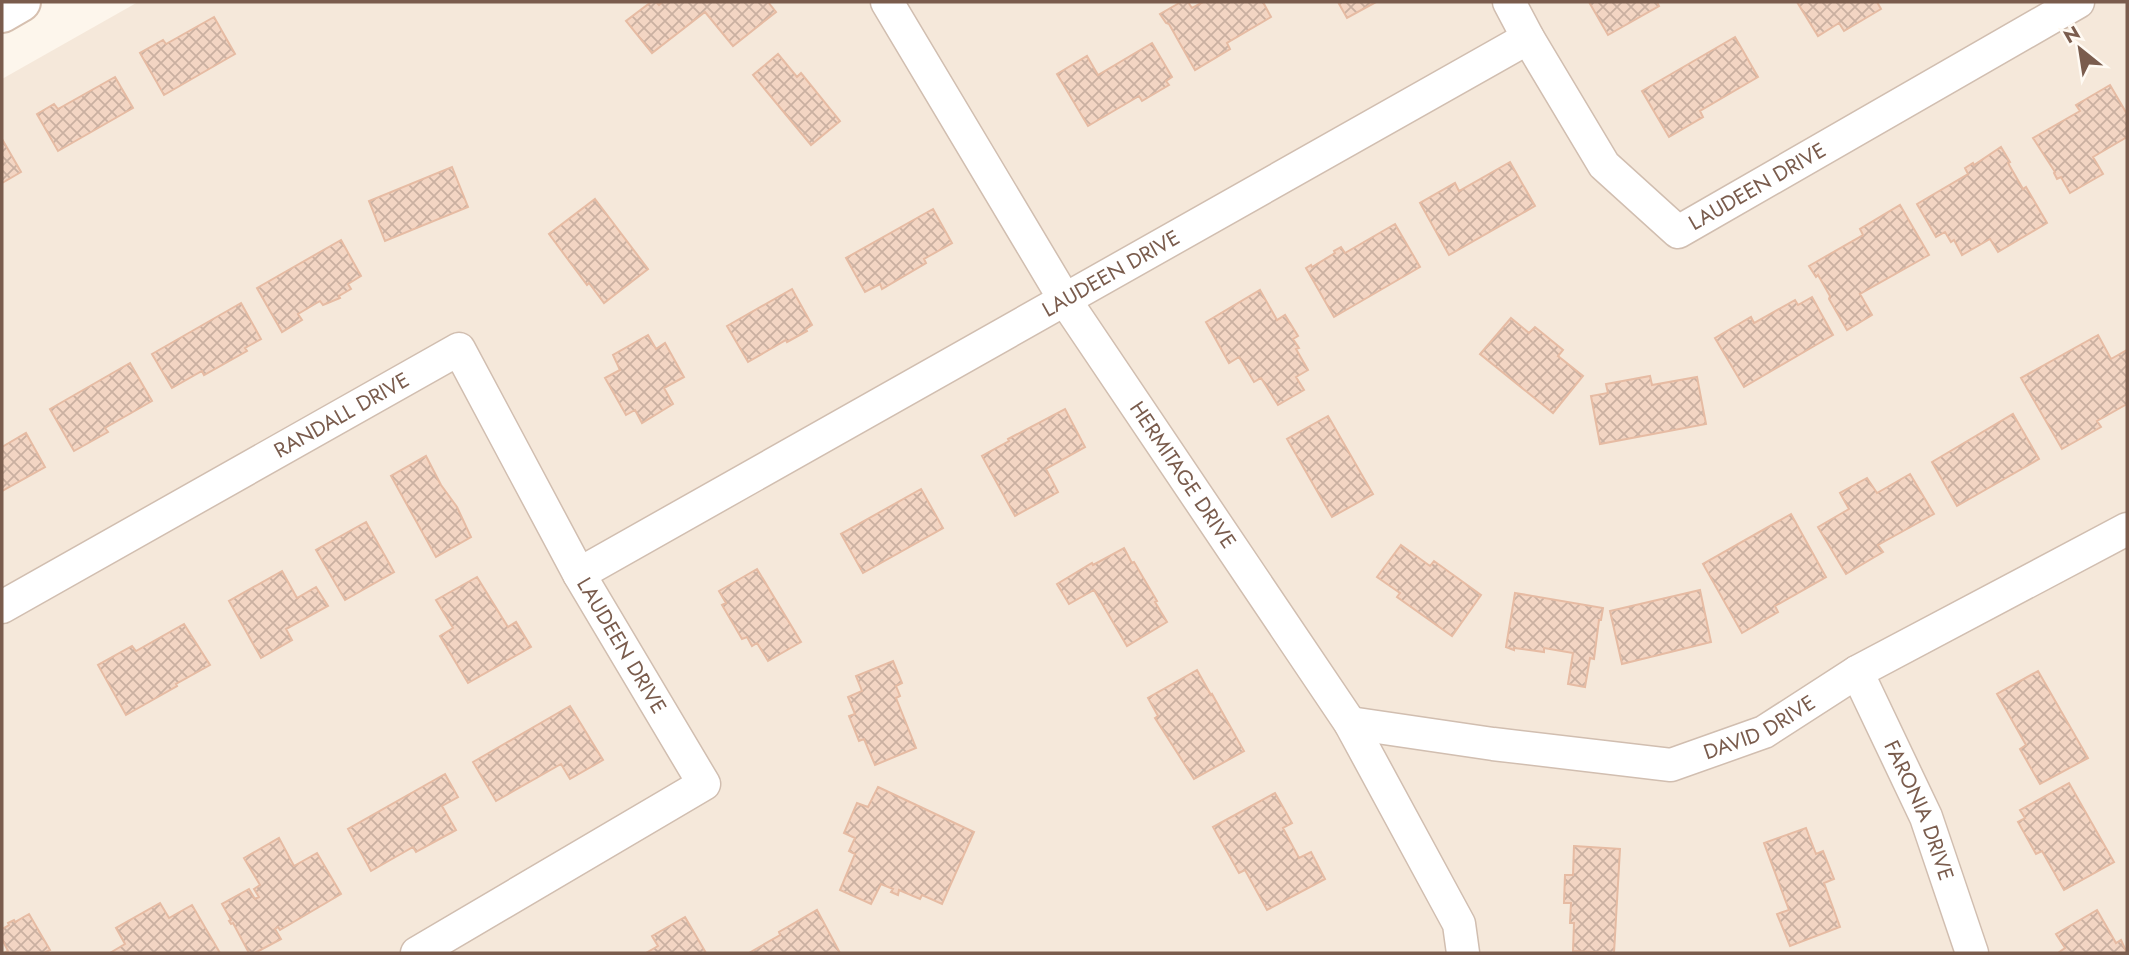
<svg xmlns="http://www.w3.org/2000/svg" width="2129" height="955" font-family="Jost,sans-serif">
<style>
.residential{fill:#f5e8da}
.building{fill:url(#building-cross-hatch);stroke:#e6bba3;stroke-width:2}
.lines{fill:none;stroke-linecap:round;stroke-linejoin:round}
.street-casing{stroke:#d1beb0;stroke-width:35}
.secondary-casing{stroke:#d6c0b0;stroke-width:42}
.street{stroke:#fff;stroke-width:32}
.secondary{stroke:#fff;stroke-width:38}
.labels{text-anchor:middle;stroke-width:5;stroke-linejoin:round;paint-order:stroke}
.street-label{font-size:21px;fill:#7a5c4d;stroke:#fffaf3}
</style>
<defs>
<pattern id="building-cross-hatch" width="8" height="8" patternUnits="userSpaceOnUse" patternTransform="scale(1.75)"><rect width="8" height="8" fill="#f3d5c3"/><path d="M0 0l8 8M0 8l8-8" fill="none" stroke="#cab0a1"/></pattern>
</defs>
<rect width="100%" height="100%" fill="#fdf6ec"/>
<!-- residential -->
<path class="residential" d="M138,2H2127V953H2V79Z"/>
<!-- building -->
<path class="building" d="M651,2H656L659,5L662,2H768L776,12L733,46L705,12L652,53L626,21Z
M1181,2H1188L1192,8L1203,2H1263L1271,17L1227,43L1230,49L1195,70L1169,24L1166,23L1160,14Z
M1338,2H1376L1347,18Z
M1589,2H1657L1659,6L1608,35Z
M1797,2H1877L1881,9L1844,31L1839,23L1818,36Z
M214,17L235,54L164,95L140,53L163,40L166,44Z
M1735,37L1758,77L1700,111L1703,117L1669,137L1642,91Z
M1152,43L1172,77L1166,81L1169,85L1142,101L1139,96L1088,126L1057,74L1087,56L1098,75Z
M778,54L797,77L801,73L840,121L811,145L753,75Z
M115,77L133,108L58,151L37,114L54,104L58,109Z
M2110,85L2127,114V137L2093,157L2103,174L2070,193L2061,177L2057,179L2054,173L2055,172L2033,138L2080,111L2076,105Z
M2,139L21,172L2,183Z
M2001,147L2010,162L2008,163L2023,189L2026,187L2047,223L1998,252L1990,239L1962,255L1954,240L1951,242L1945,232L1936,237L1917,204L1968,174L1965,168L1973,163L1974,165Z
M1510,162L1535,206L1449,255L1420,203L1455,183L1459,191Z
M452,167L468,207L385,241L369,201Z
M595,199L648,269L604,303L589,283L587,285L549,234Z
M1900,205L1929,255L1860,294L1872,315L1847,330L1829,299L1830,296L1818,275L1816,277L1809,266L1863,235L1860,229Z
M933,209L952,243L924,259L926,263L882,289L880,284L865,292L846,258Z
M1395,224L1420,267L1334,317L1306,268L1311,265L1312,267L1335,253L1334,251L1341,247L1345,253Z
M341,240L361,276L348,284L351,289L339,296L340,298L323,305L320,301L298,314L302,320L282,332L257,288Z
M792,289L812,325L806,329L807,331L787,342L786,340L748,362L727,326Z
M1260,290L1277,320L1285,315L1298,336L1293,339L1299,348L1296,349L1308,370L1296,377L1304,390L1278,405L1261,378L1254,382L1239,357L1229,363L1206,322Z
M1812,297L1833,335L1744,387L1715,338L1751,317L1754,323L1795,300L1798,305Z
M241,303L261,339L245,348L247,351L204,375L202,371L172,388L152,354Z
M1511,318L1529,333L1535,327L1563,350L1558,356L1583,376L1553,413L1480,354Z
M648,335L656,349L665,343L684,377L664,388L673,404L642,423L635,410L626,415L605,378L620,370L613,355Z
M2098,335L2111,359L2127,350V404L2097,421L2101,427L2062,449L2021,378Z
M130,363L152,401L105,428L108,432L74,451L50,409Z
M1650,376L1652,385L1697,377L1706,424L1600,444L1591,396L1608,393L1606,384Z
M1065,409L1085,447L1046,469L1058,492L1015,516L982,456L1009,441L1008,439Z
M2013,414L2039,459L1957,506L1932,462Z
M1328,416L1373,494L1332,517L1287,439Z
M26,433L45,467L2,491V447Z
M426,456L441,485L457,507L471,537L436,557L391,476Z
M1910,474L1934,514L1878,545L1883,552L1846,574L1818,527L1849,509L1840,493L1867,478L1877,493Z
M921,489L943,528L863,573L841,534Z
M1791,514L1826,577L1775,606L1778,612L1742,633L1703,564Z
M366,522L394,572L345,600L316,550Z
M1401,545L1430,566L1434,561L1481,595L1452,636L1397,597L1400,593L1377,577Z
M1124,548L1132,563L1134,562L1157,601L1155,602L1167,622L1127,646L1094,590L1069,604L1057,584L1092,563L1093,565Z
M757,569L801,642L768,661L757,643L752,646L747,637L742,639L722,605L726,603L719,591Z
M282,571L297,598L316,587L328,606L286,629L292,640L261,658L229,601Z
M477,577L508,627L516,622L531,647L468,683L440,636L453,628L436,600Z
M1700,590L1711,642L1622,664L1610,611Z
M1515,593L1603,608L1601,620H1599L1594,659L1590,658L1585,687L1568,684L1573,653L1544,648V652L1514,648V650L1506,647Z
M184,624L210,665L176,684L177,686L126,715L98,665L132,646L136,651Z
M893,661L902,683L896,686L900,696L896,698L916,748L875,765L864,739L859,741L849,716L855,714L848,697L862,691L856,676Z
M1197,670L1211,695L1212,694L1244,751L1194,779L1155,718L1158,716L1148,698Z
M2038,671L2088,758L2040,784L2020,749L2026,745L1997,694Z
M570,706L603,760L570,779L561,764L496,801L473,762Z
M445,774L458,797L442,806L456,830L416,852L413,847L371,871L348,829Z
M2069,783L2114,862L2064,890L2042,851L2036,854L2018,822L2025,818L2020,810Z
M878,787L974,832L942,904L922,895L920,899L899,890L898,895L891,892L893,889L881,884L871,904L840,890L855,854L849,851L855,838L844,833L857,803L868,807Z
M1275,793L1292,823L1283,828L1299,858L1311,852L1325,879L1267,910L1245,870L1239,873L1213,827Z
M1806,828L1816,854L1823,851L1834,879L1824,883L1840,927L1790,946L1777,914L1789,910L1764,843Z
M279,838L294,866L317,853L341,894L280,930L278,927L275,929L281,939L255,953H249L233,923L231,924L229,921L231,920L222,904L249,889L255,899L259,897L254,889L260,885L244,858Z
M1574,846L1620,849L1614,953L1573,951L1574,923H1570L1571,903H1564L1565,875H1573Z
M160,903L169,918L192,905L220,953H110L125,944L116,928Z
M817,910L840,953H749L780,935L779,932Z
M2097,910L2116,943L2121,940L2127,953H2058L2065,948L2056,934Z
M29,914L50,950L44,953H4L8,951L2,939V929L9,925L8,923L14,920L15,922Z
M685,917L706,953H646L658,946L652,936Z"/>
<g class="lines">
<!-- street casing -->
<g class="street-casing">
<g id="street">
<path id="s1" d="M887,2L1065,300L1350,723L1459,924L1463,953"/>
<path id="s2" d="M1509,2L1528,38L1604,165L1678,232L2078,2"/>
<path id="s3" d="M579,574L1528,38"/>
<path id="s4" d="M2,607L459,349L579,574L704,784L417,953"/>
<path id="s5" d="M1857,672L1926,817L1972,953"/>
<path id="s6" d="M1350,723L1493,744L1671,765L1764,732L1857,672L2127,529"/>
</g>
</g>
<!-- secondary casing -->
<g class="secondary-casing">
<path id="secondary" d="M2,13L21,2"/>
</g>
<!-- street -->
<use href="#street" class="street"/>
<!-- secondary -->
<use href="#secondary" class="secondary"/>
</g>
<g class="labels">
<!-- street labels -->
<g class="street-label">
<text dy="7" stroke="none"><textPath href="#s2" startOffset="380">LAUDEEN DRIVE</textPath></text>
<text dy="7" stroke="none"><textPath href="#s3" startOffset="611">LAUDEEN DRIVE</textPath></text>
<text dy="7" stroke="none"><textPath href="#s4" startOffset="390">RANDALL DRIVE</textPath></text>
<text dy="7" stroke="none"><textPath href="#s1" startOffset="558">HERMITAGE DRIVE</textPath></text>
<text dy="7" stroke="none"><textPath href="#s4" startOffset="863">LAUDEEN DRIVE</textPath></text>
<text dy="7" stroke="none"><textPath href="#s6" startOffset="420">DAVID DRIVE</textPath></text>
<text dy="7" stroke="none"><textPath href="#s5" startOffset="152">FARONIA DRIVE</textPath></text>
</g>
</g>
<!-- border -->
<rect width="2129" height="955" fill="none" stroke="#7a5c4d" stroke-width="7"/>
<!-- north arrow -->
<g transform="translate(2080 49) rotate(330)" stroke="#fffaf3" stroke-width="5" paint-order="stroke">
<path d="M0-5L12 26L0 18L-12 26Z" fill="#7a5c4d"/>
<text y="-10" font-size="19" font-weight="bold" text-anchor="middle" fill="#7a5c4d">N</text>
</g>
</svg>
